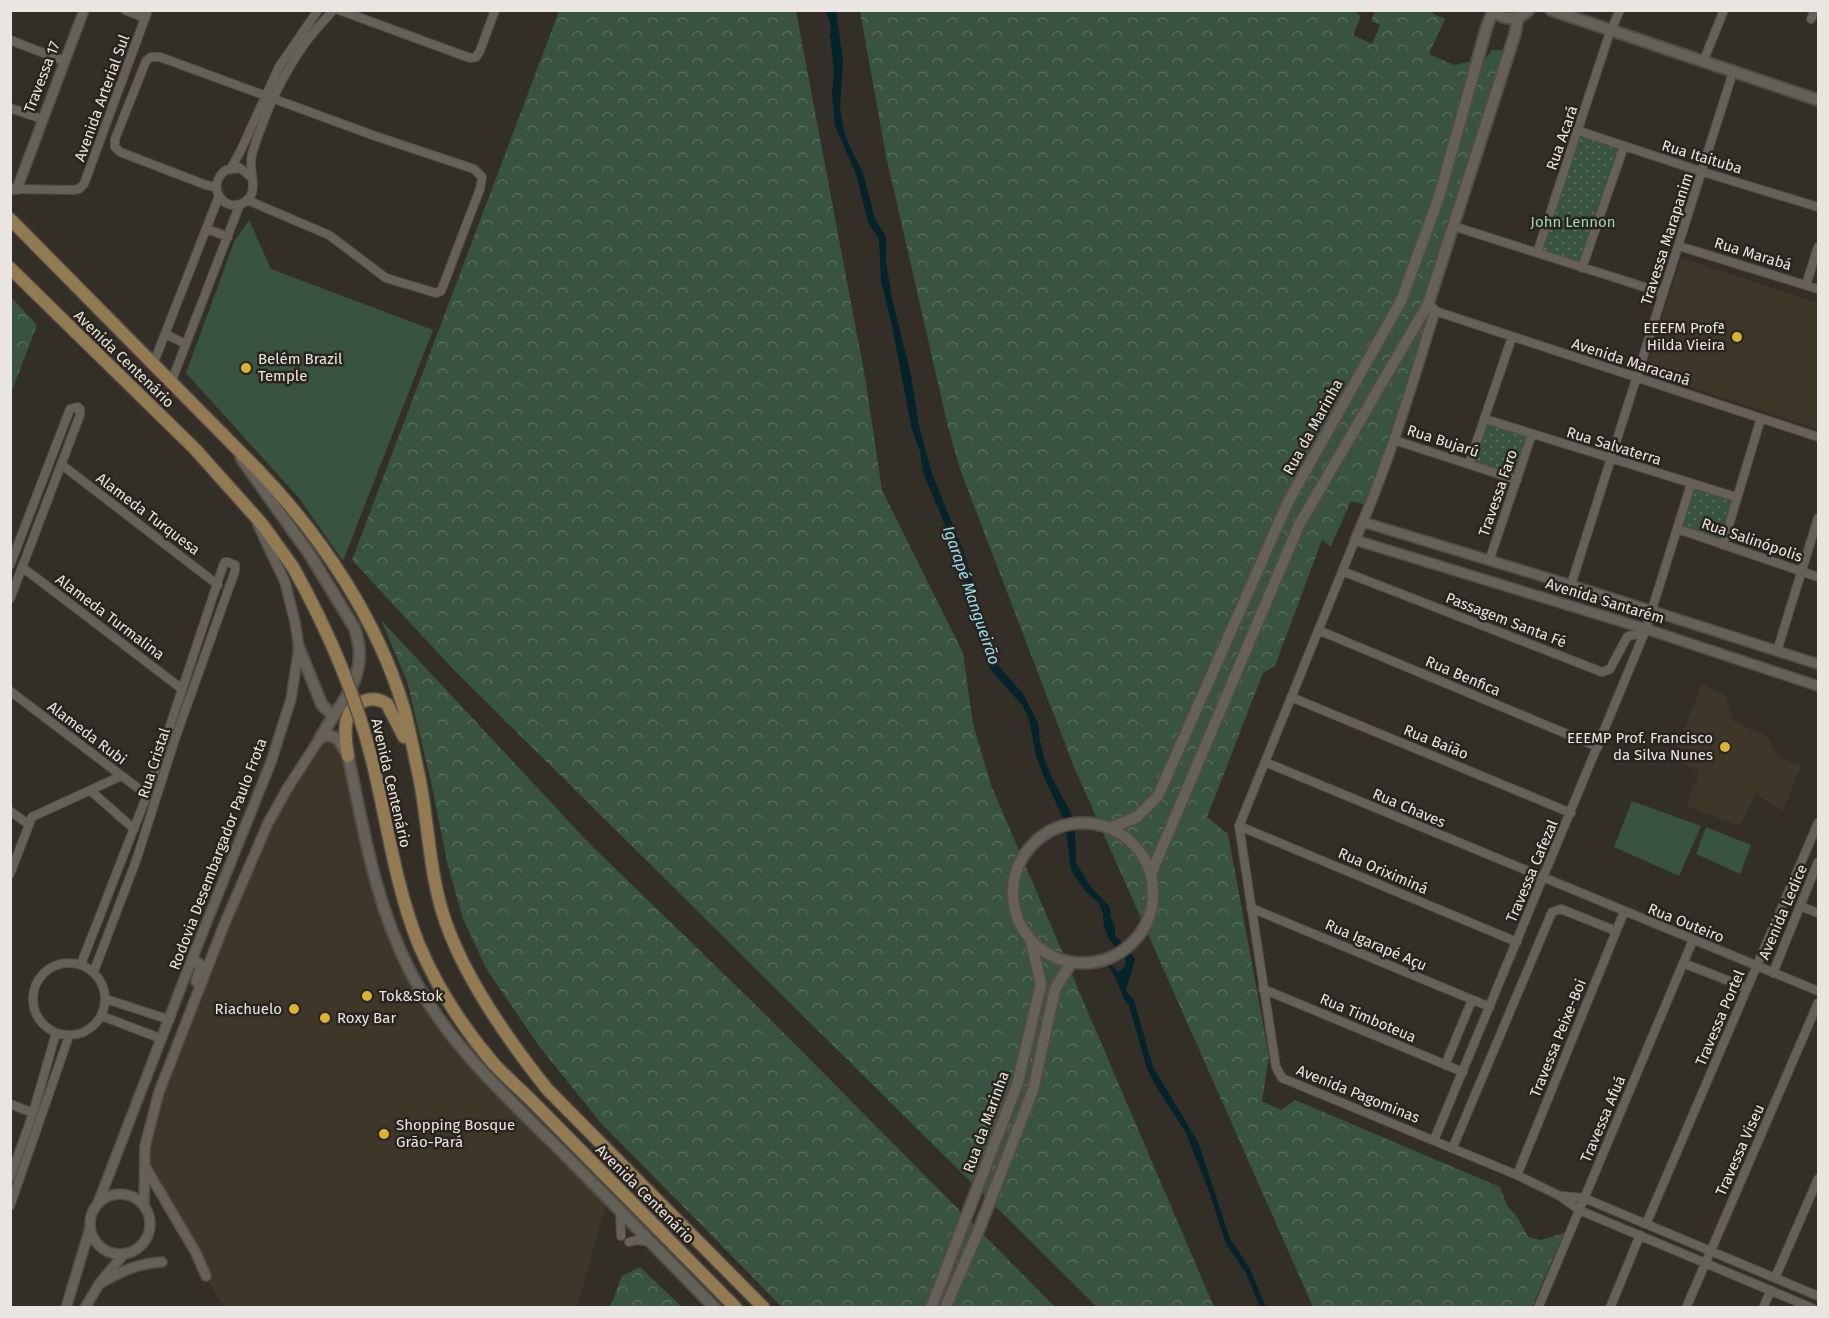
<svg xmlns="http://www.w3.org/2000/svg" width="1829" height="1318" font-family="'Fira Sans',sans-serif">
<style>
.built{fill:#3e3729}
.grass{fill:#395341}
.forest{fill:url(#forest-crowns)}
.park{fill:url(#park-dots)}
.water{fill:#05232a}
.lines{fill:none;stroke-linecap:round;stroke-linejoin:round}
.minor-casing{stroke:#514c46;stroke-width:10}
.tertiary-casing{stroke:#514c46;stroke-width:12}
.secondary-casing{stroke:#514c46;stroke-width:14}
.primary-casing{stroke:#514c46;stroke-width:15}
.minor{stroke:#666158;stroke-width:8}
.tertiary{stroke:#666158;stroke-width:9}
.secondary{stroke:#666158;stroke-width:10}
.primary{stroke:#927b53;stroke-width:12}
.primary-bridge-casing{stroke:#514c46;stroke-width:15;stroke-linecap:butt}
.primary-bridge{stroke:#927b53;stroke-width:12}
.poi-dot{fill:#dbb233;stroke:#29241d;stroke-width:2}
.labels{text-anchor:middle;stroke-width:5;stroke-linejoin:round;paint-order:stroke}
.street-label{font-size:15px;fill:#e9e6e1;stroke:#29241d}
.park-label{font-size:15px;fill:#9fd5b1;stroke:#29241d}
.poi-label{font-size:15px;fill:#e9e6e1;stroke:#29241d;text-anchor:start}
.water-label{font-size:16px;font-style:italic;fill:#96def1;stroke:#29241d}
</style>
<defs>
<pattern id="forest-crowns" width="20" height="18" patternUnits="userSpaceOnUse" patternTransform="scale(1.5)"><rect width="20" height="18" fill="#395341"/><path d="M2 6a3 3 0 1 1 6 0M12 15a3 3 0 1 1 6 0" fill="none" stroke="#566c5c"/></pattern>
<pattern id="park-dots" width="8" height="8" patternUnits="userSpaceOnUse" patternTransform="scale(1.5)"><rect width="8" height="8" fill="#395341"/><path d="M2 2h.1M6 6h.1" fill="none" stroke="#566c5c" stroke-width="1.8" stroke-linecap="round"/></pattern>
</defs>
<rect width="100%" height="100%" fill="#332e26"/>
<!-- built -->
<path class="built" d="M1681,258L1818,303V429L1645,372Z
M1702,684L1726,696L1733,721L1767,736L1778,757L1801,766L1783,811L1756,794L1740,826L1686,806L1700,771L1672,760Z
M328,739L337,742L344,750L379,884L409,969L455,1039L608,1198L577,1307H223L159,1189L151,1167L147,1132L266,821L310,747Z"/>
<!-- grass -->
<path class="grass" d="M249,220L271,269L433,330L343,561L299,498L186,373L234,242Z
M1632,801L1701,826L1679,876L1614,847Z
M1706,827L1751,845L1740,874L1696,854Z"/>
<!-- forest -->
<path class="forest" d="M559,11H796L865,377L882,490L963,653L973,724L991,785L1214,1307H1097L451,667L352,560Z
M860,11H1354L1361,16L1353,35L1372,44L1380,25L1371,21L1375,11H1431L1434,14L1445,19L1429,54L1454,65L1486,58L1492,50H1510L1431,310L1366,505L1351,501L1331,546L1322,540L1275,666L1263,673L1207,817L1228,834L1269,1056L1262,1101L1281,1110L1295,1100L1500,1187L1507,1206L1518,1218L1528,1237L1541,1240L1564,1233L1532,1307H1313L1074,767L961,472L948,427L886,156Z
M11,297L37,325L11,393Z
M381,620L588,842L768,1017L1055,1307H782L600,1122L539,1046L487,970L463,919L448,866L431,782L407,681Z
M640,1267L682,1307H610L622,1276Z"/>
<!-- park -->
<path class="park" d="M1579,131L1624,146L1582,268L1537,253Z
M1485,419L1532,434L1517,480L1469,464Z
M1691,484L1736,497L1723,545L1678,529Z"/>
<!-- water -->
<path class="water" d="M826,11H836L843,61L840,108L843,127L848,143L863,173L875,219L886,237V263L893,303L911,375L919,426L932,474L963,550L998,665L1023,694L1038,723L1040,741L1044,758L1052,778L1071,813L1075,831L1076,863L1091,887L1110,907L1111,918L1115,927V935L1135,959L1126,990L1134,1001L1153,1067L1198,1142L1230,1239L1249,1267L1266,1307H1260L1246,1273L1226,1244L1209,1191L1186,1133L1157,1088L1147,1069L1129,1006C1118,992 1118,973 1103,962L1111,965L1118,972L1122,970L1126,964L1125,958L1109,939L1104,927L1103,914L1099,903L1086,892L1071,870L1065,822L1044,777L1036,756L1029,719L1022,705L991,670L985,658L980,629L964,580L959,559L923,472L920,451L912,430L892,326L881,280L879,239L868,223L857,177L835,125L832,94L834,71L830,36L831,26Z"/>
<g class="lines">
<!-- minor casing -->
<g class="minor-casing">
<path id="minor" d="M125,10L145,18
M339,10L470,58L476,57L480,51L495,10
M1811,19L1815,10
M10,40L64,61
M1703,62L1724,10
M10,108L42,119
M1579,131L1703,172L1818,207
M231,168L240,152L279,67L318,10
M251,177L240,168L226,170C204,186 225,215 245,202C261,191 247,170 252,154C264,115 282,75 306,42C314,31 324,21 333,10
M216,187L206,185L120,152L115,147V139L146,61L151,57H160L375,136L474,169L482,177L480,189L443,286L441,291L436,293L386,278L329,235L247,200
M17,189L73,190L79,189L84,184L148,10
M1453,226L1663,293
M207,229L228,237
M1679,246L1818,289
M1537,253L1610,32L1620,10
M1582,268L1624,146
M1806,285L1818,247
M1435,311L1818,437
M165,334L186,344
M154,362L219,196
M172,380L240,204
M1485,419L1736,497
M1394,440L1517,480
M1469,464L1512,337
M62,465L218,585
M1678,529L1818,577
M1723,545L1761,418
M1489,561L1532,434
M10,565L70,409L78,407L80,409V415L10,599
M22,567L182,689
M1342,571L1602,672L1610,669L1627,637L1632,635L1644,634
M1571,585L1733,72
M1318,630L1598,747
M1777,651L1818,518
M10,691L147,795
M1291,697L1571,813
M1265,762L1818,991
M91,791L134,829
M10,811L28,824
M1239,826L1276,1067L1282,1078L1517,1175L1560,1196L1579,1210L1812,1308
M1239,826L1355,540
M1239,826L1517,942
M10,874L32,817L121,776
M1800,906L1818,913
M1251,908L1490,1007
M33 999a36 36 0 1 1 72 0a36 36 0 1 1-72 0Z
M1683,963L1747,988
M81,964L147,795L223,566L225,562H228L235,565V571L175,739L136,861L94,971
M1773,973L1818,862
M1263,989L1463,1072
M106,999L170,1020
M102,1016L162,1039
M1445,1065L1472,1000
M10,1104L33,1113
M1434,1140L1646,629L1691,484
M1453,1147L1552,912L1561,909L1616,931
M1517,1175L1624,912
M10,1178L33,1113L56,1033
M1561,1196L1584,1198L1818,1296
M10,1206L69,1036
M620,1211L621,1236
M1646,1224L1818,823
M629,1242L637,1240L650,1242
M1775,1278L1818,1179
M1538,1308L1693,940
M1610,1308L1640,1235
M1686,1308L1818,1003
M1763,1308L1771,1290"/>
</g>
<!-- tertiary casing -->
<g class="tertiary-casing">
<path id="tertiary" d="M10,189H17L84,10
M1428,304L1435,311C1411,388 1388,466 1355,540L1646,629L1818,686
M1363,522L1571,585L1818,664
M190,964L196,961L201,965L196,982
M146,1168L196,1253L206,1276
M90 1224a30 30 0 1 1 60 0a30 30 0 1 1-60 0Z
M98,1203L190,964L271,762L291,699L299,648L295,622L285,582L258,525
M144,1205L145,1146L159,1092L224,925L268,823L287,789L320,738
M99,1284C120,1272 138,1263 162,1262
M66,1308L90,1228
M85,1308L99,1284L124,1254"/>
</g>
<!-- secondary casing -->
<g class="secondary-casing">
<path id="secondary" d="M1493,10C1504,21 1518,21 1529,10
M1551,10L1818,100
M241,458L310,555L354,627C372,675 342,699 320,738
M299,648L322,705L334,716
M320,738L328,735L338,739L348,756C364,830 374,900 409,969C445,1042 508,1098 565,1155C616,1206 665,1257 715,1308
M1013 893a70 70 0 1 1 140 0a70 70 0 1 1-140 0Z
M1110,828L1137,817L1158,796L1288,502L1401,301L1439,197L1487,26L1493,11
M1151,874L1299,525L1428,304L1515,34L1518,18
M931,1308L1017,1085L1041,984L1031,941
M945,1308L976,1237L1033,1090L1055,989L1071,963"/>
</g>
<!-- primary casing -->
<g class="primary-casing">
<path id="primary" d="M10,219L259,471C322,537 378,621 404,709C410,731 414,754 419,776C429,825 429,876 446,923C467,982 508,1040 547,1089L764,1308
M10,268L195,449L262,524L293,567
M348,756C345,736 340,710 364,701C372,698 380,699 387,704L404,737
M533,1102L736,1308"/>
</g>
<!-- minor -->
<use href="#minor" class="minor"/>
<!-- tertiary -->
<use href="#tertiary" class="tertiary"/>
<!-- secondary -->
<use href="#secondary" class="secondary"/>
<!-- primary -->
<use href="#primary" class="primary"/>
<!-- primary-bridge casing -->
<g class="primary-bridge-casing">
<path id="primary-bridge" d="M293,567C328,630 356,694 373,764C388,826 395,885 419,945C437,987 464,1029 494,1064C506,1077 520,1089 533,1102"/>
</g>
<!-- primary-bridge -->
<use href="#primary-bridge" class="primary-bridge"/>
</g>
<!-- markers -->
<g class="poi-dot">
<circle cx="1737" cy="337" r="6"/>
<circle cx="246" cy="368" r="6"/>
<circle cx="1725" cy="747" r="6"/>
<circle cx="367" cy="996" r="6"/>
<circle cx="294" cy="1009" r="6"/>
<circle cx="325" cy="1018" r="6"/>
<circle cx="384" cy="1134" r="6"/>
</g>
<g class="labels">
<!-- street labels -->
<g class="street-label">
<text transform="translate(42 77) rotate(-69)" y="5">Travessa 17</text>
<text transform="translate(102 98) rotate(-70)" y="5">Avenida Arterial Sul</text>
<text transform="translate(1562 138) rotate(-71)" y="5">Rua Acará</text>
<text transform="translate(1702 157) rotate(17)" y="5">Rua Itaituba</text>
<text transform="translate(1667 239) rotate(-72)" y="5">Travessa Marapanim</text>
<text transform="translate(1753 254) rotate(17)" y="5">Rua Marabá</text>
<text transform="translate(124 359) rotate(44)" y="5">Avenida Centenário</text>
<text transform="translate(1631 362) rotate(18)" y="5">Avenida Maracanã</text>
<text transform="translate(1313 427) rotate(-61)" y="5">Rua da Marinha</text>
<text transform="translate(1443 441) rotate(18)" y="5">Rua Bujarú</text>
<text transform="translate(1614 446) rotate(17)" y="5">Rua Salvaterra</text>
<text transform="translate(1498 493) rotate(-71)" y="5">Travessa Faro</text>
<text transform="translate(148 514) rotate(37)" y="5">Alameda Turquesa</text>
<text transform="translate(1752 540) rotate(19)" y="5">Rua Salinópolis</text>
<text transform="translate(1605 601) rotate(17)" y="5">Avenida Santarém</text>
<text transform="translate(110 617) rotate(37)" y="5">Alameda Turmalina</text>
<text transform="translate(1506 620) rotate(21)" y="5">Passagem Santa Fé</text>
<text transform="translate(1463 676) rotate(23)" y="5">Rua Benfica</text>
<text transform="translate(87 733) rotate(37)" y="5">Alameda Rubi</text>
<text transform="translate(1436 742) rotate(22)" y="5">Rua Baião</text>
<text transform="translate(154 763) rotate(-72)" y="5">Rua Cristal</text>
<text transform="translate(391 783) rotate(77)" y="5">Avenida Centenário</text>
<text transform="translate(1409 808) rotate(23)" y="5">Rua Chaves</text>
<text transform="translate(218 854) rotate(-69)" y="5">Rodovia Desembargador Paulo Frota</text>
<text transform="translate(1383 871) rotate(23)" y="5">Rua Oriximiná</text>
<text transform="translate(1532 871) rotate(-67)" y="5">Travessa Cafezal</text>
<text transform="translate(1783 912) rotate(-67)" y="5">Avenida Ledice</text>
<text transform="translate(1686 923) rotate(22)" y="5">Rua Outeiro</text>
<text transform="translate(1376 945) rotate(23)" y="5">Rua Igarapé Açu</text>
<text transform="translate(1368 1018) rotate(23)" y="5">Rua Timboteua</text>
<text transform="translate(1720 1018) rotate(-67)" y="5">Travessa Portel</text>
<text transform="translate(1558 1038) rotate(-68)" y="5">Travessa Peixe-Boi</text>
<text transform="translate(1358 1094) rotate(22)" y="5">Avenida Pagominas</text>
<text transform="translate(1603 1119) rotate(-67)" y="5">Travessa Afuá</text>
<text transform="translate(986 1122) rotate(-70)" y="5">Rua da Marinha</text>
<text transform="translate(1740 1150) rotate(-66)" y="5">Travessa Viseu</text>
<text transform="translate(645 1194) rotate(45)" y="5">Avenida Centenário</text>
</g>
<!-- park labels -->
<g class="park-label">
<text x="1573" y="227">John Lennon</text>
</g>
<!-- poi labels -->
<g class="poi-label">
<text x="1725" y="333" text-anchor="end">EEEFM Profª<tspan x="1725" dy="17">Hilda Vieira</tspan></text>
<text x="258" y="364">Belém Brazil<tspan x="258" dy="17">Temple</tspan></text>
<text x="1713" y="743" text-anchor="end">EEEMP Prof. Francisco<tspan x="1713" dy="17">da Silva Nunes</tspan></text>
<text x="379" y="1001">Tok&amp;Stok</text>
<text x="282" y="1014" text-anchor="end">Riachuelo</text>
<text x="337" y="1023">Roxy Bar</text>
<text x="396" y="1130">Shopping Bosque<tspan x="396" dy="17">Grão-Pará</tspan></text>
</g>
<!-- water labels -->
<g class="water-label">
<text transform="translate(972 595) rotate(71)" y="6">Igarapé Mangueirão</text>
</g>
</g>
<!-- border -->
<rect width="1829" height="1318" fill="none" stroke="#e9e6e1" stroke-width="24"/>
</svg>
